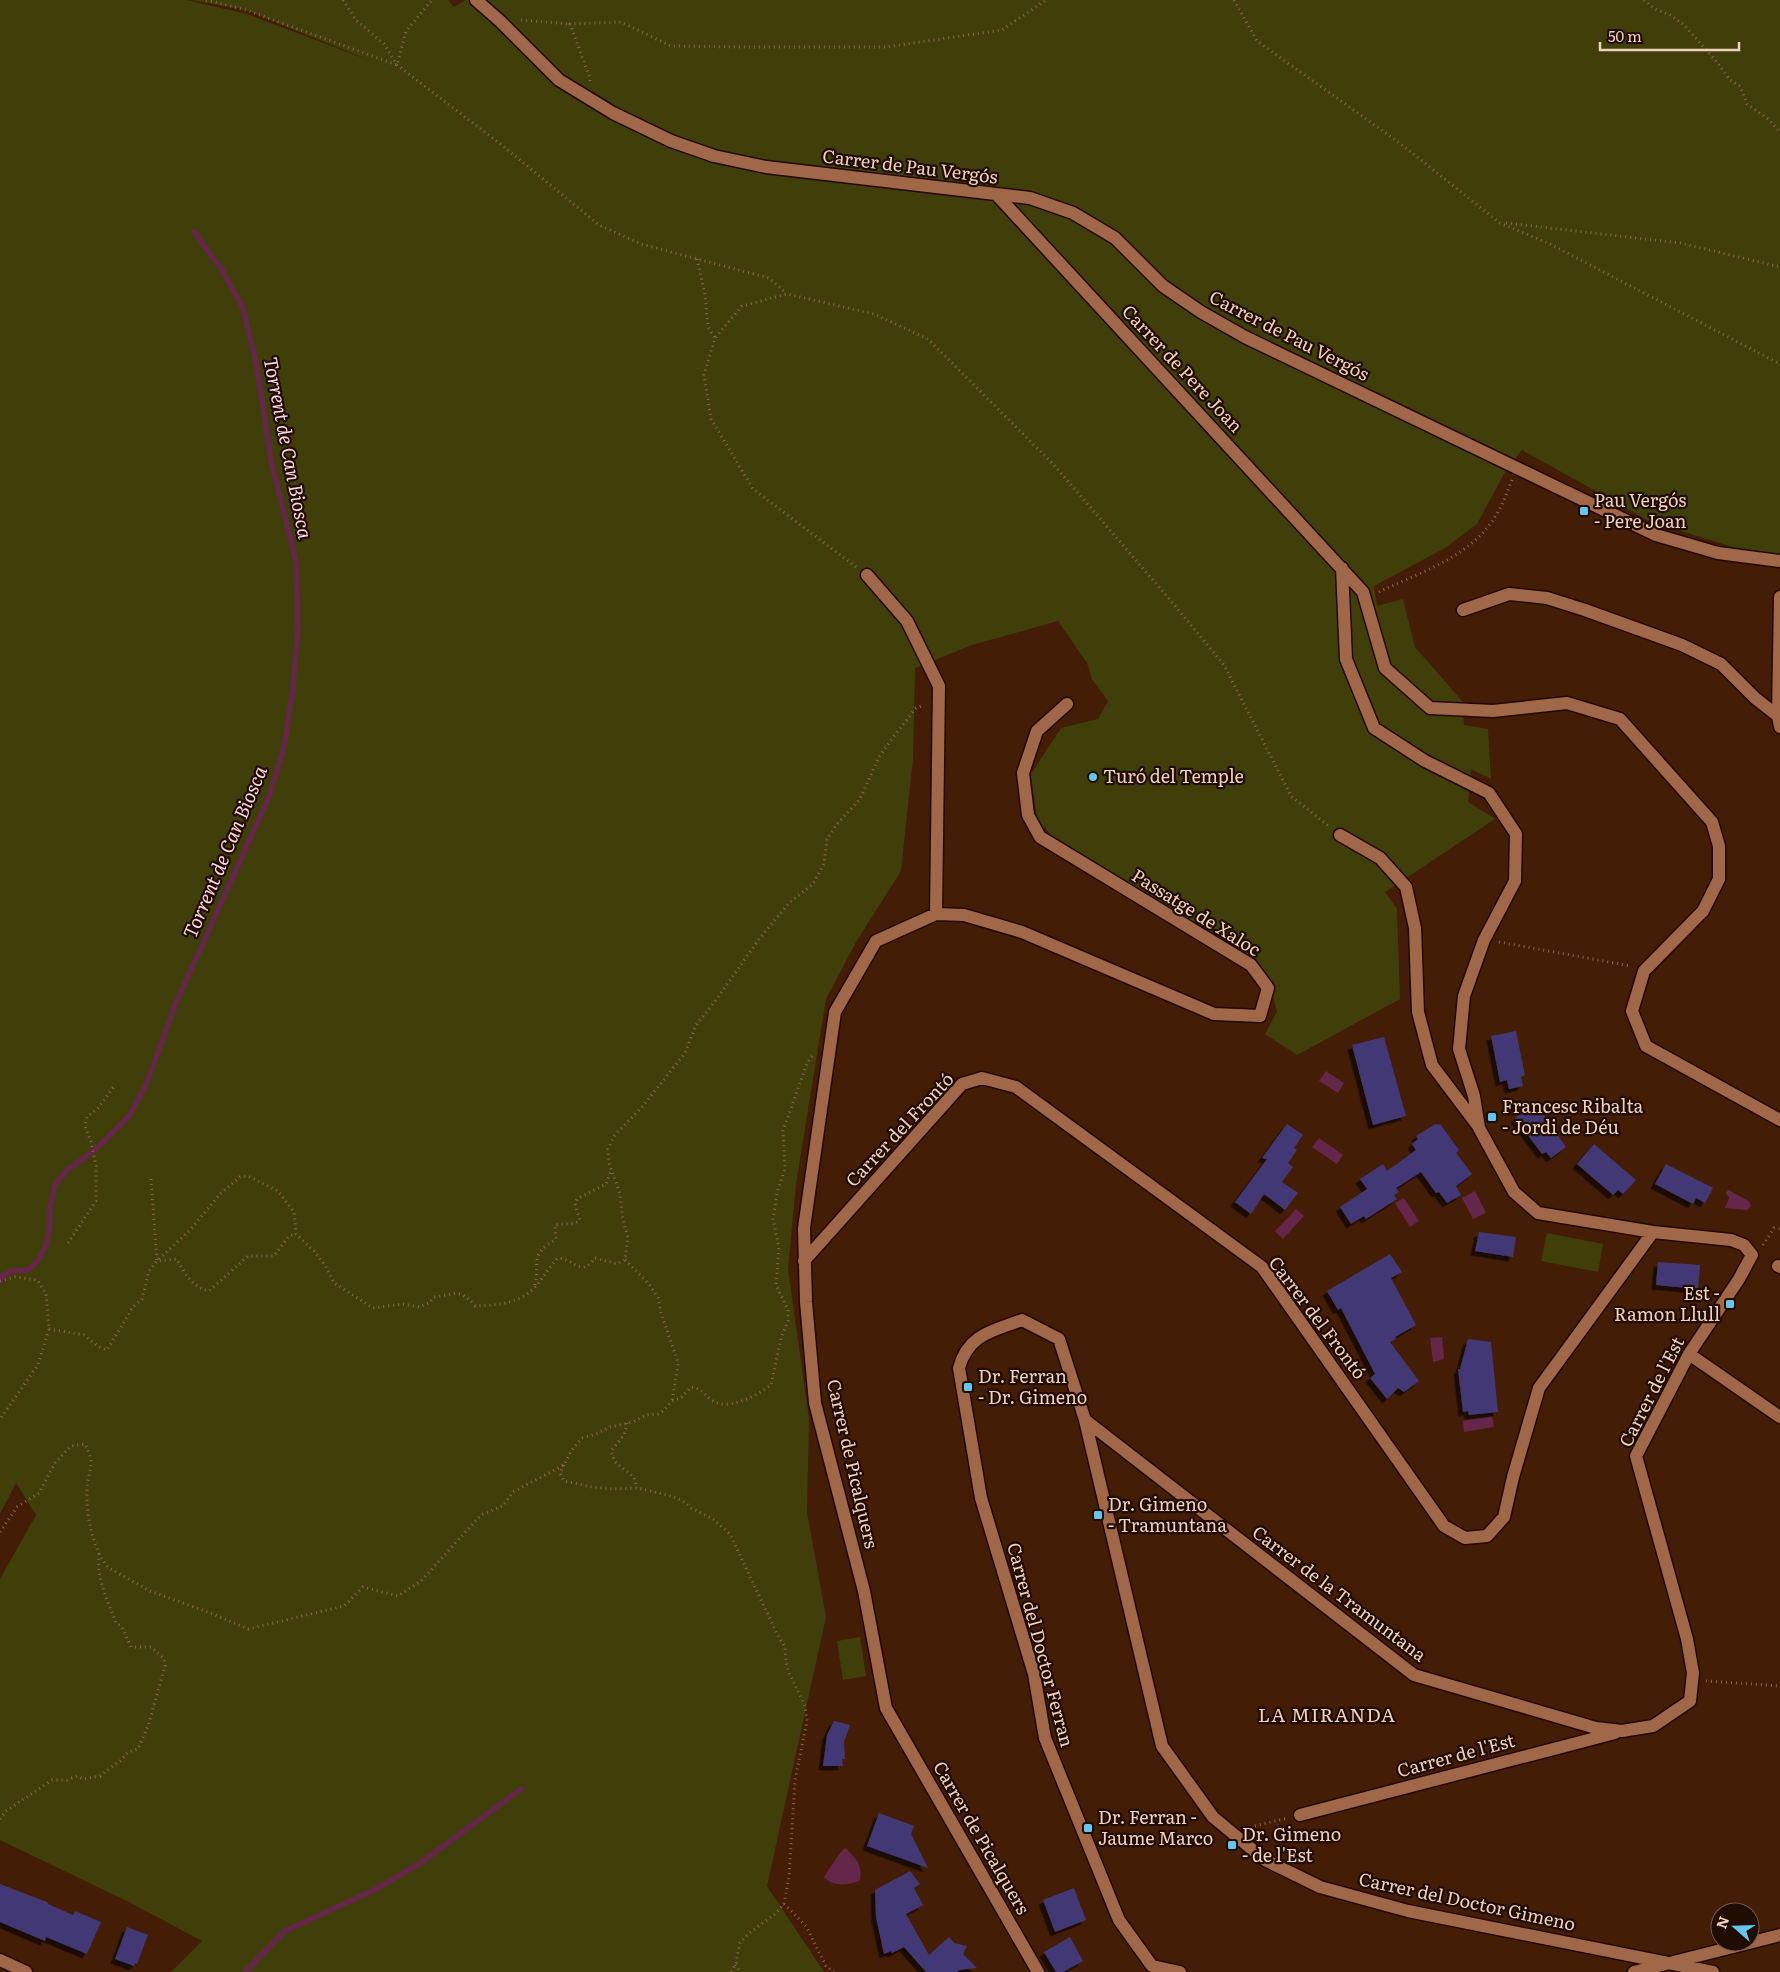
<svg xmlns="http://www.w3.org/2000/svg" width="1780" height="1972" font-family="Literata,serif">
<style>
.green{fill:#403f0a}
.water{fill:#642649}
.lines{fill:none;stroke-linecap:round;stroke-linejoin:round}
.stream{stroke:#642649;stroke-width:5.5}
.building{fill:#423875;filter:url(#shadow)}
.minor-casing{stroke:#240900;stroke-width:15}
.path{stroke:#896450;stroke-width:3;stroke-dasharray:1 4;stroke-linecap:butt}
.minor{stroke:#a06749;stroke-width:12}
.poi-dot{fill:#64c5ee;stroke:#210c02;stroke-width:2}
.labels{text-anchor:middle;stroke-width:4.5;stroke-linejoin:round;paint-order:stroke}
.street-label{font-size:18px;fill:#f0d0bf;stroke:#210c02}
.poi-label{font-size:18px;fill:#f0d0bf;stroke:#210c02;text-anchor:start}
.water-label{font-size:19px;font-style:italic;fill:#fdd4e8;stroke:#210c02}
.neighbourhood-label{font-size:19px;letter-spacing:1px;fill:#f0d0bf;stroke:#210c02}
</style>
<defs>
<filter id="shadow"><feDropShadow dx="-4.5" dy="4.5" stdDeviation="0" flood-color="#0009"/></filter>
</defs>
<rect width="100%" height="100%" fill="#441d06"/>
<!-- green -->
<path class="green" d="M0,0H186L247,14L371,61L246,10L191,0H448L454,7L466,0H1780V557L1736,548L1649,521L1522,450L1504,474L1477,524L1445,548L1374,586L1377,606L1403,599L1415,647L1462,701L1464,725L1488,729L1491,779L1471,769L1468,802L1495,819L1385,892L1397,909L1400,999L1297,1055L1265,1034L1277,1012L1268,977L1258,962L1054,839L1037,818L1031,774L1061,728L1098,719L1108,701L1092,679L1087,663L1058,621L972,645L915,668L913,759L901,871L856,942L826,999L796,1184L788,1269L809,1418L807,1512L826,1617L767,1886L824,1972H171L202,1941L129,1902L0,1840V1579L36,1515L16,1483L0,1514Z
M1547,1233L1603,1244L1598,1272L1541,1261Z
M860,1637L866,1676L843,1680L837,1641Z"/>
<!-- water -->
<path class="water" d="M1326,1071L1344,1083L1338,1093L1319,1081Z
M1319,1138L1343,1155L1337,1164L1312,1147Z
M1728,1190L1749,1201L1751,1206L1747,1210L1725,1208L1729,1198L1726,1193Z
M1475,1191L1486,1213L1473,1219L1462,1198Z
M1404,1198L1419,1221L1410,1227L1395,1203Z
M1296,1209L1304,1216L1283,1239L1275,1231Z
M1442,1337L1444,1359L1433,1362L1430,1338Z
M1492,1416L1494,1427L1464,1432L1463,1421Z
M845,1848C855,1856 863,1866 860,1880C849,1886 833,1887 824,1877C828,1871 841,1850 845,1848Z"/>
<g class="lines">
<!-- stream -->
<path class="stream" d="M0,1281L4,1275L12,1271L28,1270L37,1262L45,1248L50,1228V1207L55,1185L67,1170L94,1151L130,1115L146,1085L176,1003L269,797L284,747L293,689L298,628L296,562L271,460L257,367L243,308L222,270L194,232
M245,1972L285,1931L374,1890L419,1864L521,1789"/>
</g>
<!-- building -->
<path class="building" d="M1516,1031L1525,1075L1521,1077L1523,1086L1509,1089L1507,1080L1500,1082L1491,1036Z
M1384,1037L1406,1116L1373,1125L1352,1045Z
M1536,1103L1566,1147L1551,1158L1546,1152L1542,1154L1515,1118Z
M1287,1124L1303,1135L1294,1148L1297,1150L1288,1163L1293,1167L1282,1182L1298,1193L1285,1210L1264,1194L1251,1214L1235,1202L1267,1159L1262,1158Z
M1435,1124L1441,1125L1459,1150L1456,1153L1472,1174L1456,1186L1461,1195L1447,1203L1439,1192L1436,1193L1421,1172L1396,1188L1399,1192L1394,1195L1397,1199L1366,1219L1364,1216L1351,1224L1340,1207L1367,1189L1360,1179L1383,1164L1387,1171L1416,1150L1412,1144L1418,1139L1416,1136Z
M1594,1144L1636,1180L1623,1194L1618,1190L1613,1195L1577,1164Z
M1666,1164L1713,1188L1705,1203L1696,1198L1693,1204L1655,1184Z
M1479,1232L1516,1237L1513,1257L1475,1251Z
M1390,1254L1402,1272L1391,1278L1416,1325L1395,1337L1396,1339L1390,1342L1419,1381L1404,1392L1398,1388L1387,1399L1370,1378L1375,1374L1341,1308L1338,1310L1327,1291Z
M1658,1262L1700,1265L1698,1289L1656,1285Z
M1468,1339L1491,1342L1498,1412L1469,1415L1468,1411L1463,1412L1458,1369H1460Z
M834,1721L850,1725L844,1742L845,1759H842L843,1766H823L827,1735Z
M879,1813L914,1826L911,1834L928,1868L867,1846Z
M910,1871L920,1884L914,1888L923,1905L906,1914L929,1955L949,1937L954,1943L967,1946L963,1954L977,1968L959,1970L957,1972H926L904,1947L892,1953L891,1951L884,1954L876,1917L875,1890Z
M0,1884L47,1902L48,1904L73,1915L75,1911L101,1922L87,1954L46,1937L45,1941L0,1922Z
M1074,1888L1086,1920L1055,1932L1043,1900Z
M127,1927L148,1935L137,1964L135,1963L134,1966L115,1959Z
M1070,1937L1083,1961L1063,1972H1056L1044,1952Z"/>
<g class="lines">
<!-- minor casing -->
<g class="minor-casing">
<path id="minor" d="M476,0L500,21L559,80L613,113L671,141L714,156L766,167L1030,198L1073,213L1115,238L1163,286L1201,312L1245,337L1656,535L1718,553L1780,561
M996,194L1363,592L1385,668L1430,708L1493,711L1567,703L1620,719L1712,822L1719,846V879L1703,911L1644,971L1632,1011L1646,1046L1780,1120
M867,575L907,621L939,686L936,914
M1780,597L1778,716L1780,727
M1463,610L1509,594L1547,598L1585,610L1682,645L1721,664L1755,698L1778,716
M1340,835L1380,858L1406,887L1415,928L1418,1012L1432,1065L1478,1126
M804,1261L962,1084L982,1078L1016,1087L1262,1267L1444,1526L1465,1538L1487,1536L1504,1517L1513,1477L1539,1388L1653,1232
M1778,1266L1780,1267
M1689,1354L1780,1417
M1085,1420L1414,1675L1596,1728L1622,1731L1653,1726L1690,1701L1693,1673L1687,1639L1636,1456L1689,1354L1739,1279L1752,1255L1744,1245L1731,1240L1653,1232L1538,1213L1514,1192L1479,1128L1474,1096L1459,1049L1464,996L1484,940L1515,881L1516,834L1489,793L1425,761L1374,728L1346,659L1342,568
M1300,1815L1615,1733
M0,1960L26,1972
M1152,1966L1119,1920L1045,1738L1034,1674L981,1498L959,1368C968,1334 993,1331 1022,1320L1059,1339L1085,1420L1162,1746L1213,1817L1265,1860L1320,1887L1408,1911L1713,1972
M1152,1966L1180,1972
M1038,1972L886,1708L864,1591L815,1403L806,1302L804,1228L835,1012L876,941L936,914L964,915L1022,932L1214,1014L1260,1016L1268,988L1251,965L1040,837L1028,815L1023,773L1037,731L1067,704
M1634,1972L1780,1935"/>
</g>
<!-- path -->
<path class="path" d="M206,0L246,10L397,65L406,31L432,0
M343,0L356,20L384,44L397,65L503,146L599,225L641,244L769,278L786,293
M1234,0L1257,41L1397,141L1500,223L1550,244L1780,364
M1644,0L1655,9L1670,15L1684,25L1717,62L1730,80L1740,86L1747,104L1768,119L1780,132
M521,20L570,24
M590,81V78L570,24L621,22L671,46L744,47H886L1002,30L1046,0
M1506,223L1680,243L1780,267
M697,259L705,295L708,327L715,338
M856,567L753,489L711,419L704,375L715,338L742,306L787,294L874,314L928,339L1053,464L1171,601L1224,665L1291,796L1330,827
M1379,592C1420,572 1472,557 1496,515C1503,505 1507,492 1512,480
M1499,942L1631,966
M151,1179L157,1261L177,1259C185,1274 192,1287 209,1291L248,1256H274L289,1236L296,1234
M68,1243L96,1201V1166L91,1142L85,1126L87,1117L98,1108L115,1085
M1763,1245L1774,1228L1780,1229
M625,1260L649,1284L658,1298L661,1313L677,1359L678,1365L672,1401
M0,1281L15,1277L37,1280L46,1294L49,1329L38,1365L0,1419
M535,1285C540,1259 529,1256 556,1239L555,1225C564,1223 573,1226 580,1220L575,1204L577,1199L606,1184L611,1171
M49,1329L84,1335L99,1347L107,1350L133,1307L142,1299L149,1271L157,1261L189,1231L220,1194L240,1177L248,1176L278,1191L294,1212L296,1234L314,1251L325,1265L334,1283L373,1308L403,1304L419,1307L429,1303L434,1297C456,1295 459,1287 475,1306C498,1305 520,1304 536,1286C544,1277 549,1267 558,1258C575,1259 581,1278 595,1258L617,1264L625,1260L628,1237L623,1221L620,1194L609,1163L608,1149L614,1136L643,1106L685,1053L696,1025L713,1004L760,938L790,902L813,884L824,864L827,839L837,824L860,799L879,757L894,736L916,708L924,705
M627,1423L624,1435L611,1451L615,1462L634,1477L637,1488
M564,1465L560,1473L564,1481L592,1487L612,1489L637,1488L671,1496L683,1501L691,1508L713,1519L730,1534L777,1634L785,1647L786,1662L789,1673L805,1706L807,1721L795,1780L789,1877L784,1904L775,1914L748,1934L740,1943L736,1963L731,1972
M0,1532L17,1507L39,1493L55,1463L71,1446L85,1444C97,1465 87,1471 87,1492C86,1514 93,1552 109,1568L150,1591L213,1614L248,1629L344,1606L363,1587L398,1596L421,1581L481,1515L503,1506L513,1492L564,1465L571,1451L582,1438L596,1434L610,1427L633,1422L646,1415L658,1414L663,1411L672,1401L681,1398L691,1387C704,1389 703,1395 713,1401C729,1411 758,1395 771,1385L781,1338L788,1321V1310L776,1285L779,1248L773,1219L777,1193L785,1168L783,1131L807,1063L813,1055
M1706,1681L1780,1686
M0,1819L6,1811L52,1780H67L77,1776L83,1779L100,1776L120,1761L128,1752L138,1749L148,1726L165,1666L164,1659L151,1647H131L122,1627L116,1623C108,1601 96,1578 99,1554
M1250,1827L1288,1818
M784,1904L806,1926L826,1966L834,1972
M735,1965L741,1972"/>
<!-- minor -->
<use href="#minor" class="minor"/>
</g>
<!-- markers -->
<g class="poi-dot">
<rect x="1579" y="506" width="10" height="10" rx="2.5"/>
<circle cx="1093" cy="777" r="5"/>
<rect x="1487" y="1112" width="10" height="10" rx="2.5"/>
<rect x="1725" y="1299" width="10" height="10" rx="2.5"/>
<rect x="963" y="1382" width="10" height="10" rx="2.5"/>
<rect x="1093" y="1510" width="10" height="10" rx="2.5"/>
<rect x="1083" y="1823" width="10" height="10" rx="2.5"/>
<rect x="1227" y="1840" width="10" height="10" rx="2.5"/>
</g>
<g class="labels">
<!-- street labels -->
<g class="street-label">
<text transform="translate(910 167) rotate(7)" y="6">Carrer de Pau Vergós</text>
<text transform="translate(1289 336) rotate(27)" y="6">Carrer de Pau Vergós</text>
<text transform="translate(1182 369) rotate(47)" y="6">Carrer de Pere Joan</text>
<text transform="translate(1196 913) rotate(32)" y="6">Passatge de Xaloc</text>
<text transform="translate(900 1130) rotate(-47)" y="6">Carrer del Frontó</text>
<text transform="translate(1317 1318) rotate(53)" y="6">Carrer del Frontó</text>
<text transform="translate(1652 1392) rotate(-63)" y="6">Carrer de l'Est</text>
<text transform="translate(852 1464) rotate(77)" y="6">Carrer de Picalquers</text>
<text transform="translate(1339 1594) rotate(37)" y="6">Carrer de la Tramuntana</text>
<text transform="translate(1040 1645) rotate(75)" y="6">Carrer del Doctor Ferran</text>
<text transform="translate(1456 1756) rotate(-15)" y="6">Carrer de l'Est</text>
<text transform="translate(981 1838) rotate(60)" y="6">Carrer de Picalquers</text>
<text transform="translate(1467 1902) rotate(12)" y="6">Carrer del Doctor Gimeno</text>
</g>
<!-- poi labels -->
<g class="poi-label">
<text x="1594" y="507">Pau Vergós<tspan x="1594" dy="21">- Pere Joan</tspan></text>
<text x="1103" y="783">Turó del Temple</text>
<text x="1502" y="1113">Francesc Ribalta<tspan x="1502" dy="21">- Jordi de Déu</tspan></text>
<text x="1720" y="1300" text-anchor="end">Est -<tspan x="1720" dy="21">Ramon Llull</tspan></text>
<text x="978" y="1383">Dr. Ferran<tspan x="978" dy="21">- Dr. Gimeno</tspan></text>
<text x="1108" y="1511">Dr. Gimeno<tspan x="1108" dy="21">- Tramuntana</tspan></text>
<text x="1098" y="1824">Dr. Ferran -<tspan x="1098" dy="21">Jaume Marco</tspan></text>
<text x="1242" y="1841">Dr. Gimeno<tspan x="1242" dy="21">- de l'Est</tspan></text>
</g>
<!-- water labels -->
<g class="water-label">
<text transform="translate(288 448) rotate(79)" y="7">Torrent de Can Biosca</text>
<text transform="translate(225 852) rotate(-67)" y="7">Torrent de Can Biosca</text>
</g>
<!-- neighbourhood labels -->
<g class="neighbourhood-label">
<text x="1327" y="1722">LA MIRANDA</text>
</g>
</g>
<!-- north arrow -->
<g transform="translate(1735 1927) rotate(290)"><circle r="24" fill="#210c02" stroke="#745a4e"/>
<path d="M0-4L9 19L0 12L-9 19Z" fill="#64c5ee"/>
<text y="-8" font-size="14" font-weight="bold" text-anchor="middle" fill="#f0d0bf">N</text>
</g>
<!-- scale -->
<path d="M1600 42v8h139v-8" fill="none" stroke="#f0d0bf" stroke-width="2.5"/>
<text x="1608" y="42" font-size="15" fill="#f0d0bf" stroke="#210c02" stroke-width="4" paint-order="stroke">50 m</text>
</svg>
